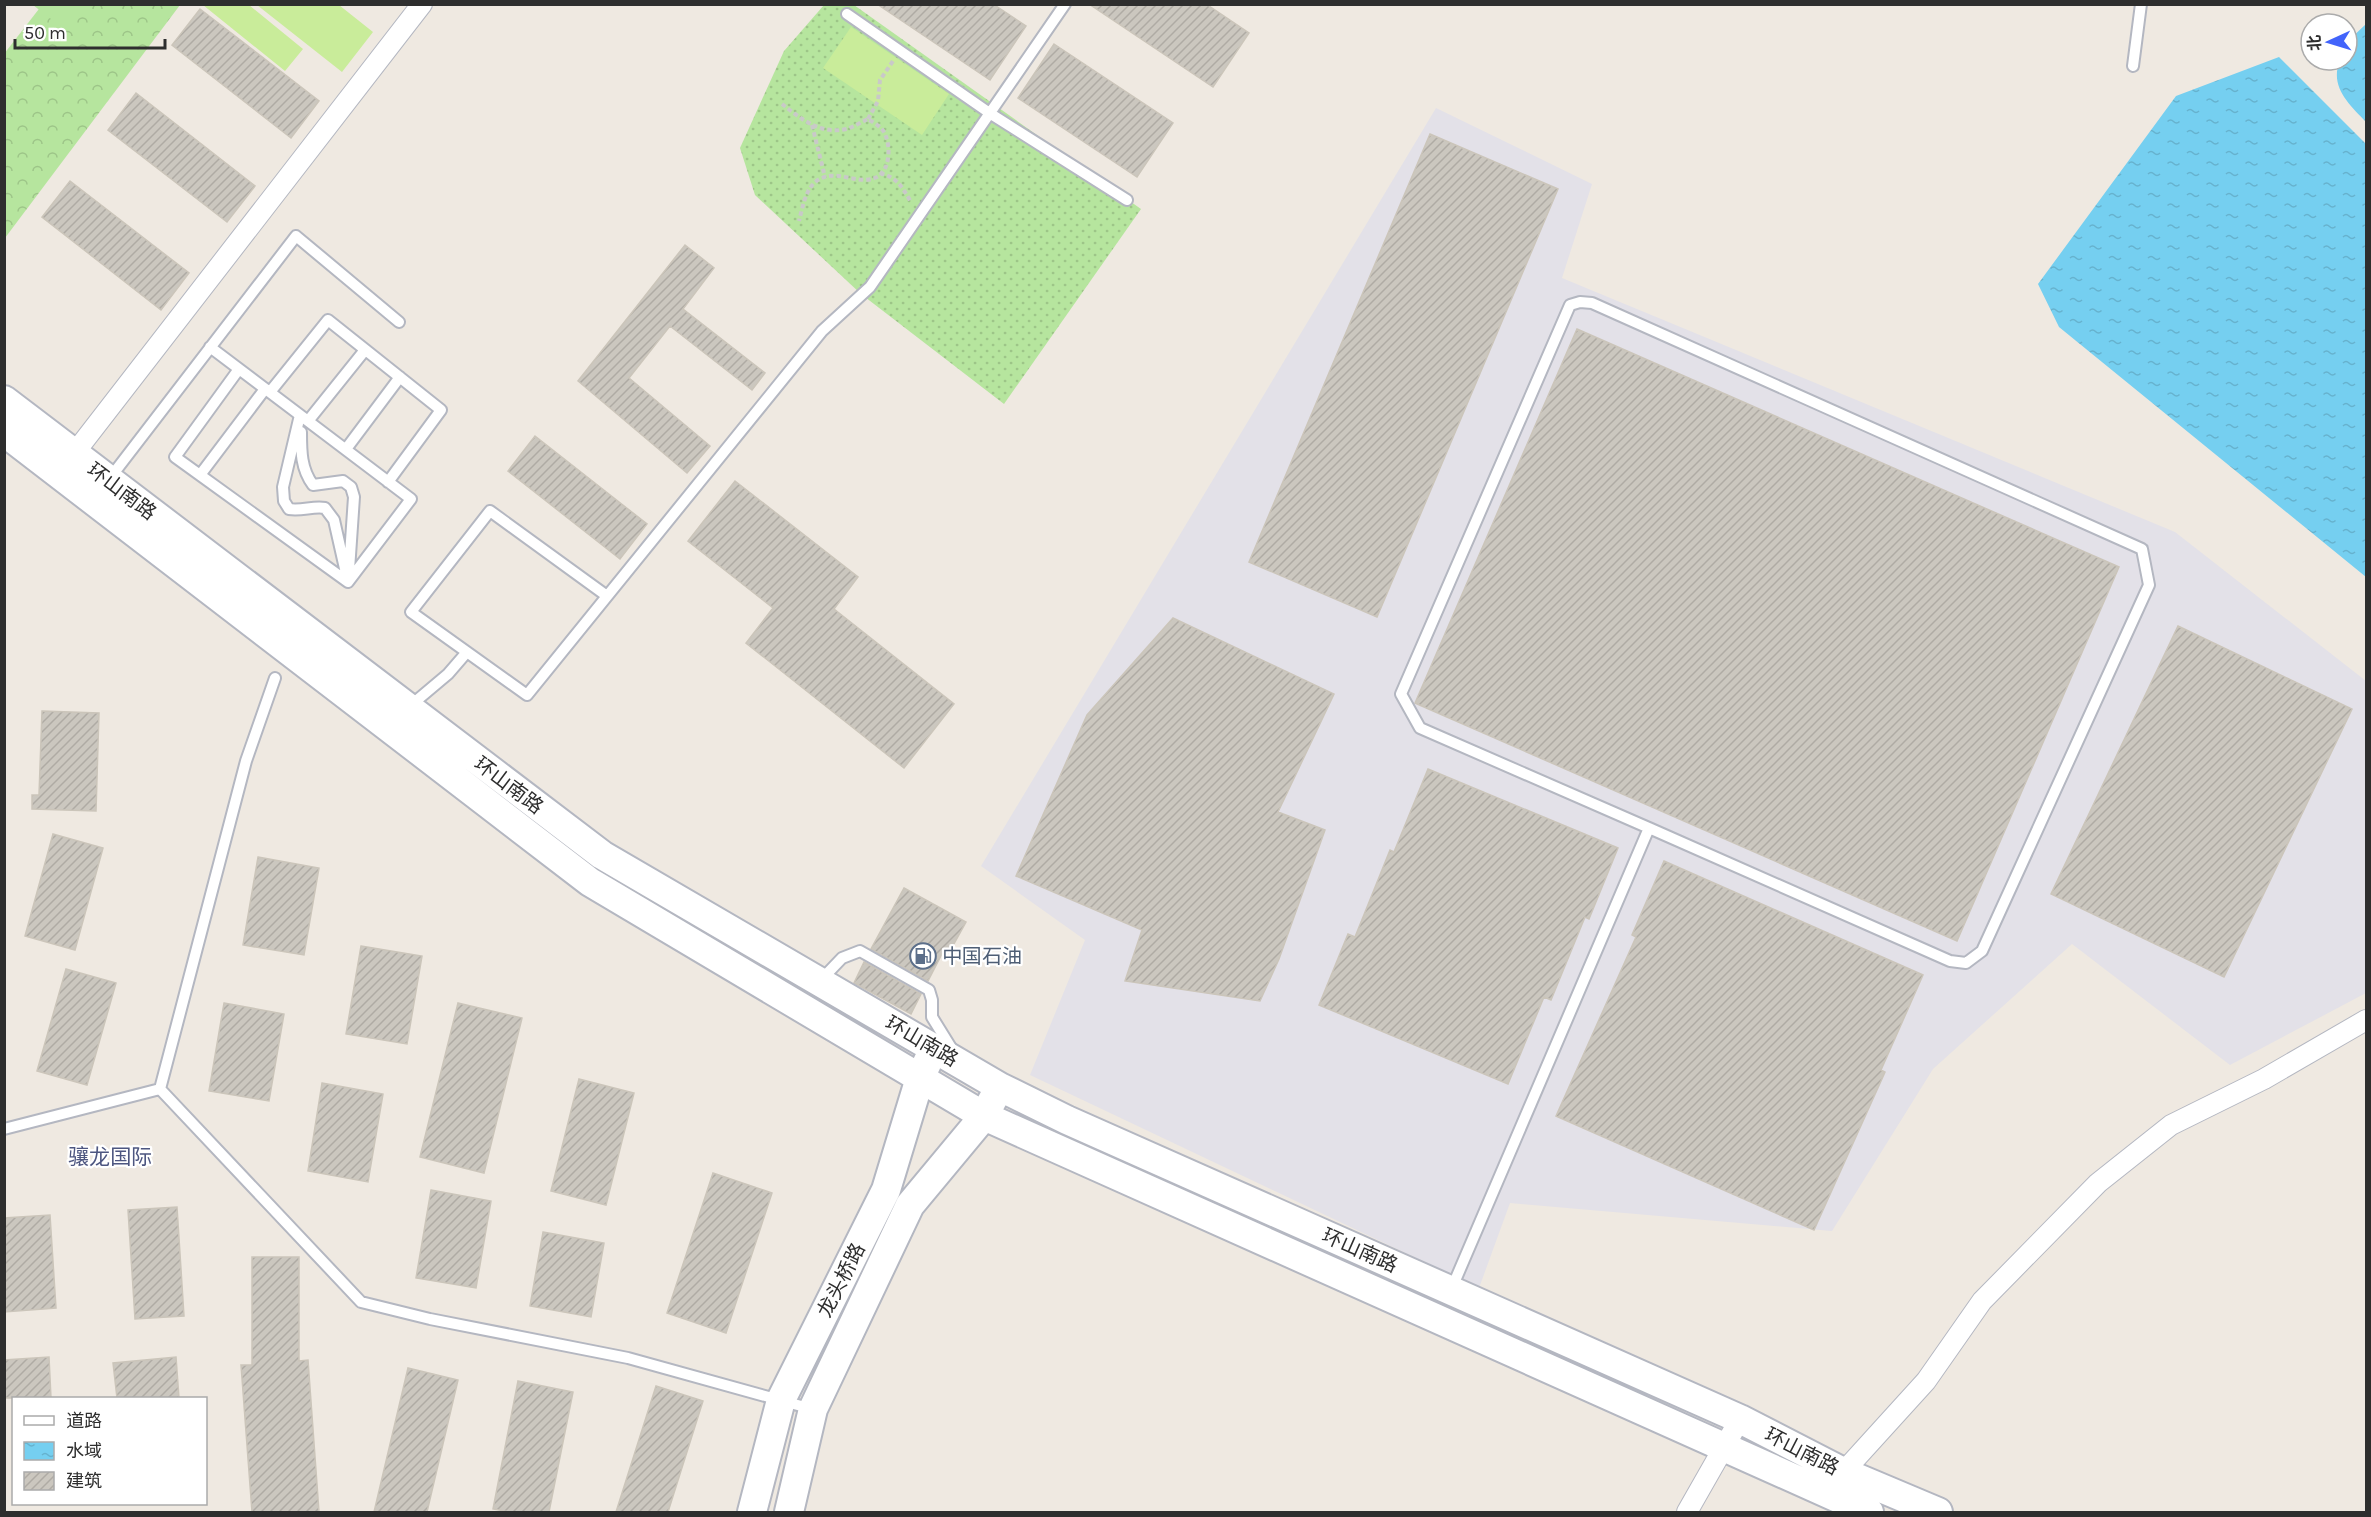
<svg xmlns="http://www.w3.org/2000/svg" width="2371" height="1517" font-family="Karla,'Noto Sans SC',sans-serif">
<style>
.industrial{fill:#e3e1e8}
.grass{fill:url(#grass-dots)}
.forest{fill:url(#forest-crowns)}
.park{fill:#b6e59e}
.pitch{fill:#c9ec9a}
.water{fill:url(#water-ripples)}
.building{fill:url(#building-hatch);stroke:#cbc5ba;stroke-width:1.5}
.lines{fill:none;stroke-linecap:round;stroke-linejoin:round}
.lane-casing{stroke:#b4b7c1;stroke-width:14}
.street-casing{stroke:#b4b7c1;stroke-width:22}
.secondary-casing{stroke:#b4b7c1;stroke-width:32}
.path{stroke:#c9c9c9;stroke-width:4;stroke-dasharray:4.5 3;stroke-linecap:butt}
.lane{stroke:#fff;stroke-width:10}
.street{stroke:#fff;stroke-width:20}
.secondary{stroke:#fff;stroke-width:28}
.labels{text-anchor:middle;stroke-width:4.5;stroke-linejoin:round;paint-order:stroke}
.street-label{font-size:20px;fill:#2e2e2e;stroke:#fff}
.service-label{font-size:20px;fill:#4e5e75;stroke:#fff;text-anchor:start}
.neighbourhood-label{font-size:21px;fill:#4d5680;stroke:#fff}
</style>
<defs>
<pattern id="grass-dots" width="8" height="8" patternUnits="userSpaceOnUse" patternTransform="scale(1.5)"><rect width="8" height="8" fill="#b6e59e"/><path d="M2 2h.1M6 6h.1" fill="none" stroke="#9dc588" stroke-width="1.8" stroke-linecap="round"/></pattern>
<pattern id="forest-crowns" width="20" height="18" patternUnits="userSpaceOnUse" patternTransform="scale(1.5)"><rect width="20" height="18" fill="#b6e59e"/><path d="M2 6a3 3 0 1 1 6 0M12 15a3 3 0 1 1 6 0" fill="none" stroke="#9dc588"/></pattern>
<pattern id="water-ripples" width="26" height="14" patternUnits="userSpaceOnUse" patternTransform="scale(1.5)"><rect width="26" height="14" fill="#75cff0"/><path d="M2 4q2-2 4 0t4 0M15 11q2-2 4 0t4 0" fill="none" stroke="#66b2ce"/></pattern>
<pattern id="building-hatch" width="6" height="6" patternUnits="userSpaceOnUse" patternTransform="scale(1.5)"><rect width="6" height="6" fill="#cbc7bf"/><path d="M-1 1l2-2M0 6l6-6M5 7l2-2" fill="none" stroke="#afaba4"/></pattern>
</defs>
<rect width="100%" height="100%" fill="#efe9e1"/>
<!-- industrial -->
<path class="industrial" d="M1436,108L1592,184L1562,278L2175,532L2366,681V993L2230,1065L2072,944L1933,1069L1832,1231L1510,1203L1479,1288L1030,1075L1085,940L981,866Z"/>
<!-- grass -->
<path class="grass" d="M824,5H854L1141,209L1004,404L861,294L755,195L740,148L784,51Z"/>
<!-- forest -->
<path class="forest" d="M42,5H180L5,238L4,54Z"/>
<!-- park -->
<path class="park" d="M33,5H77L60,26Z"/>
<!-- pitch -->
<path class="pitch" d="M203,5H249L303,49L285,71Z
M257,5H339L373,32L342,72Z
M851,27L949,94L922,135L823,68Z"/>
<!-- water -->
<path class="water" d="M2366,24V122C2349,104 2329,87 2340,60H2347V42Z
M2279,57L2366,144V577L2059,327L2038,284L2176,96Z"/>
<!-- building -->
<path class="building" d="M877,4H993L1026,26L990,80Z
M1089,4H1206L1249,33L1213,87Z
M200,9L319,101L291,138L172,45Z
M1054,44L1173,123L1137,177L1018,98Z
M136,93L255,186L227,222L108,130Z
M1430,134L1558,189L1377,617L1249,562Z
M70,181L189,273L161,310L42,217Z
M685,245L714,268L683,309L765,373L752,390L670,326L629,378L710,446L687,473L578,381Z
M1577,329L2119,567L1957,941L1415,703Z
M535,436L647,524L620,559L508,471Z
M735,481L858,577L834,609L954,704L904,768L746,643L773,608L688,541Z
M1173,618L1334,694L1278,812L1325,830L1279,959L1260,1001L1125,981L1142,930L1016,876L1087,715Z
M2178,626L2352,709L2224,977L2051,894Z
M42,711L99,713L96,811L32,809V795H39Z
M1428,769L1618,848L1589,919L1585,917L1551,1000L1544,997L1508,1084L1319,1005L1348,934L1355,937L1390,850L1394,852Z
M53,834L103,848L75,950L25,936Z
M258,857L319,868L304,955L243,945Z
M1664,861L1923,975L1881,1070L1885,1072L1814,1230L1556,1116L1636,937L1632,935Z
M904,888L966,922L950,951L945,948L928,981L871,949Z
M361,946L422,956L407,1044L346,1034Z
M864,962L921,994L911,1014L854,983Z
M66,969L116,983L87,1085L37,1071Z
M224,1003L284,1014L269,1101L209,1091Z
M458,1003L522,1018L484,1173L420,1157Z
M579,1079L634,1093L606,1205L551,1191Z
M322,1083L383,1094L368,1182L308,1171Z
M713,1173L772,1193L726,1333L667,1313Z
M431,1190L491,1201L476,1288L416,1278Z
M177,1207L184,1316L135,1319L128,1210Z
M50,1215L56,1308L4,1312V1218Z
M543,1232L604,1243L591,1317L530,1306Z
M252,1257H299V1361L308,1360L319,1512H252L241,1365H252Z
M49,1357L51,1398H4V1360Z
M176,1357L179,1398H117L113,1363Z
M408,1368L458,1380L427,1512H374Z
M518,1381L573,1392L549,1512H510L493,1509Z
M656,1386L703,1401L668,1512H616Z"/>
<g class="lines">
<!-- lane casing -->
<g class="lane-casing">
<path id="lane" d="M847,14L991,114L1127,200
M2133,66L2141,4
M210,347L411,499L348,582L175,457L239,369
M270,392L328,320L441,410L388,482
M300,415L283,487L284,501L289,509C302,511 313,506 325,508L334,520L348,582
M308,421L365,350
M301,432C301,451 301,469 313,485L343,481L351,487L354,497L349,570
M346,449L400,377
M200,475L265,389
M110,478L296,236L399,322
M607,596L490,511L411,612L527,695L822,331L870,287L1065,4
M275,678L246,761L160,1089L361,1302L430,1319L628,1358L812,1409
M410,706L448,674L467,652
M820,981L842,958L860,951L929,990L932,1000V1017L953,1051
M4,1129L160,1089
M1451,1290L1649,828L1420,728L1401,694L1570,305L1580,302L1592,303L2142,549L2149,585L1982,951L1966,963L1950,961L1649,828"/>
</g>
<!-- street casing -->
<g class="street-casing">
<path id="street" d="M73,455L422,4
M1837,1479L1926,1381L1982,1301L2098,1183L2171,1125L2264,1079L2366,1020
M1687,1512L1740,1419"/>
</g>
<!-- secondary casing -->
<g class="secondary-casing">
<path id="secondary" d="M4,400L602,855L1000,1087L1067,1120L1740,1419L1843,1472L1938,1512
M4,432L590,882L984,1116L1869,1512
M752,1512L781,1400L886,1190L920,1078L928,1061
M789,1512L813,1409L910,1205L984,1116L993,1099"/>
</g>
<!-- path -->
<path class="path" d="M782,104C801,119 821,135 846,129C854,127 861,122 868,119C874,123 882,127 885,134C891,147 890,170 877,177C859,186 839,170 822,178C806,184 803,206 799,221
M868,119L878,101L880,80L893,61
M812,125L825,177
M880,173C898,178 902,187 911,202"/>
<!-- lane -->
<use href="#lane" class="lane"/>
<!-- street -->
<use href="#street" class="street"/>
<!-- secondary -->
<use href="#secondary" class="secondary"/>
</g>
<!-- icons -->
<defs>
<g id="fuel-ring" transform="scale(1.35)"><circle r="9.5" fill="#fff" stroke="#5c6f8a" stroke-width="1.5"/><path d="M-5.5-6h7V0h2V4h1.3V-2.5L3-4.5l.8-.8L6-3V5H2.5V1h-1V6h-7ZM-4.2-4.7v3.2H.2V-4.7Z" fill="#5c6f8a"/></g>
</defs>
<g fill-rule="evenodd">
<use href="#fuel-ring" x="923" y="956"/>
</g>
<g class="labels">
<!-- street labels -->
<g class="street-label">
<text transform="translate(122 491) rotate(37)" y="7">环山南路</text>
<text transform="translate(509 785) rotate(37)" y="7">环山南路</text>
<text transform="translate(922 1041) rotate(30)" y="7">环山南路</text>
<text transform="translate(1360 1250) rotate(24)" y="7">环山南路</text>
<text transform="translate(841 1280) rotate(-63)" y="7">龙头桥路</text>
<text transform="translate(1802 1451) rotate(27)" y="7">环山南路</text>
</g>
<!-- service labels -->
<g class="service-label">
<text x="942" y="963">中国石油</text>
</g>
<!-- neighbourhood labels -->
<g class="neighbourhood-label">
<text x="110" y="1164">骧龙国际</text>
</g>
</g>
<!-- border -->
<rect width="2371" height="1517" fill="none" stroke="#2e2e2e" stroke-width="12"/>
<!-- legend -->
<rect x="12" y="1397" width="195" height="108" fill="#ffffff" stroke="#ababab" stroke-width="1.5"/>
<rect x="24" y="1416" width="30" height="9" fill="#ffffff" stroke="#ababab" stroke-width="1.5"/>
<text x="66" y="1427" font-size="18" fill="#2e2e2e">道路</text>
<rect x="24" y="1442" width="30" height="18" fill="url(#water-ripples)" stroke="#ababab" stroke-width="1.5"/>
<text x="66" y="1457" font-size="18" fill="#2e2e2e">水域</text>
<rect x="24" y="1472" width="30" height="18" fill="url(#building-hatch)" stroke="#ababab" stroke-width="1.5"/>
<text x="66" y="1487" font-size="18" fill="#2e2e2e">建筑</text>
<!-- north arrow -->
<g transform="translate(2329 42) rotate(266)"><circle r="28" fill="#ffffff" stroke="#ababab" stroke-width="1.5"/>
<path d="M0-4.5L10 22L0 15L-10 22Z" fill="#4264fb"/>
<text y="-9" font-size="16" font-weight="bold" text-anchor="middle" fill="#2e2e2e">北</text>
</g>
<!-- scale -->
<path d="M15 39v9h150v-9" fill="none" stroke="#2e2e2e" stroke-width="3"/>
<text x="24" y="39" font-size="18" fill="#2e2e2e" stroke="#ffffff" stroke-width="4.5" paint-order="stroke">50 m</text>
</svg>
